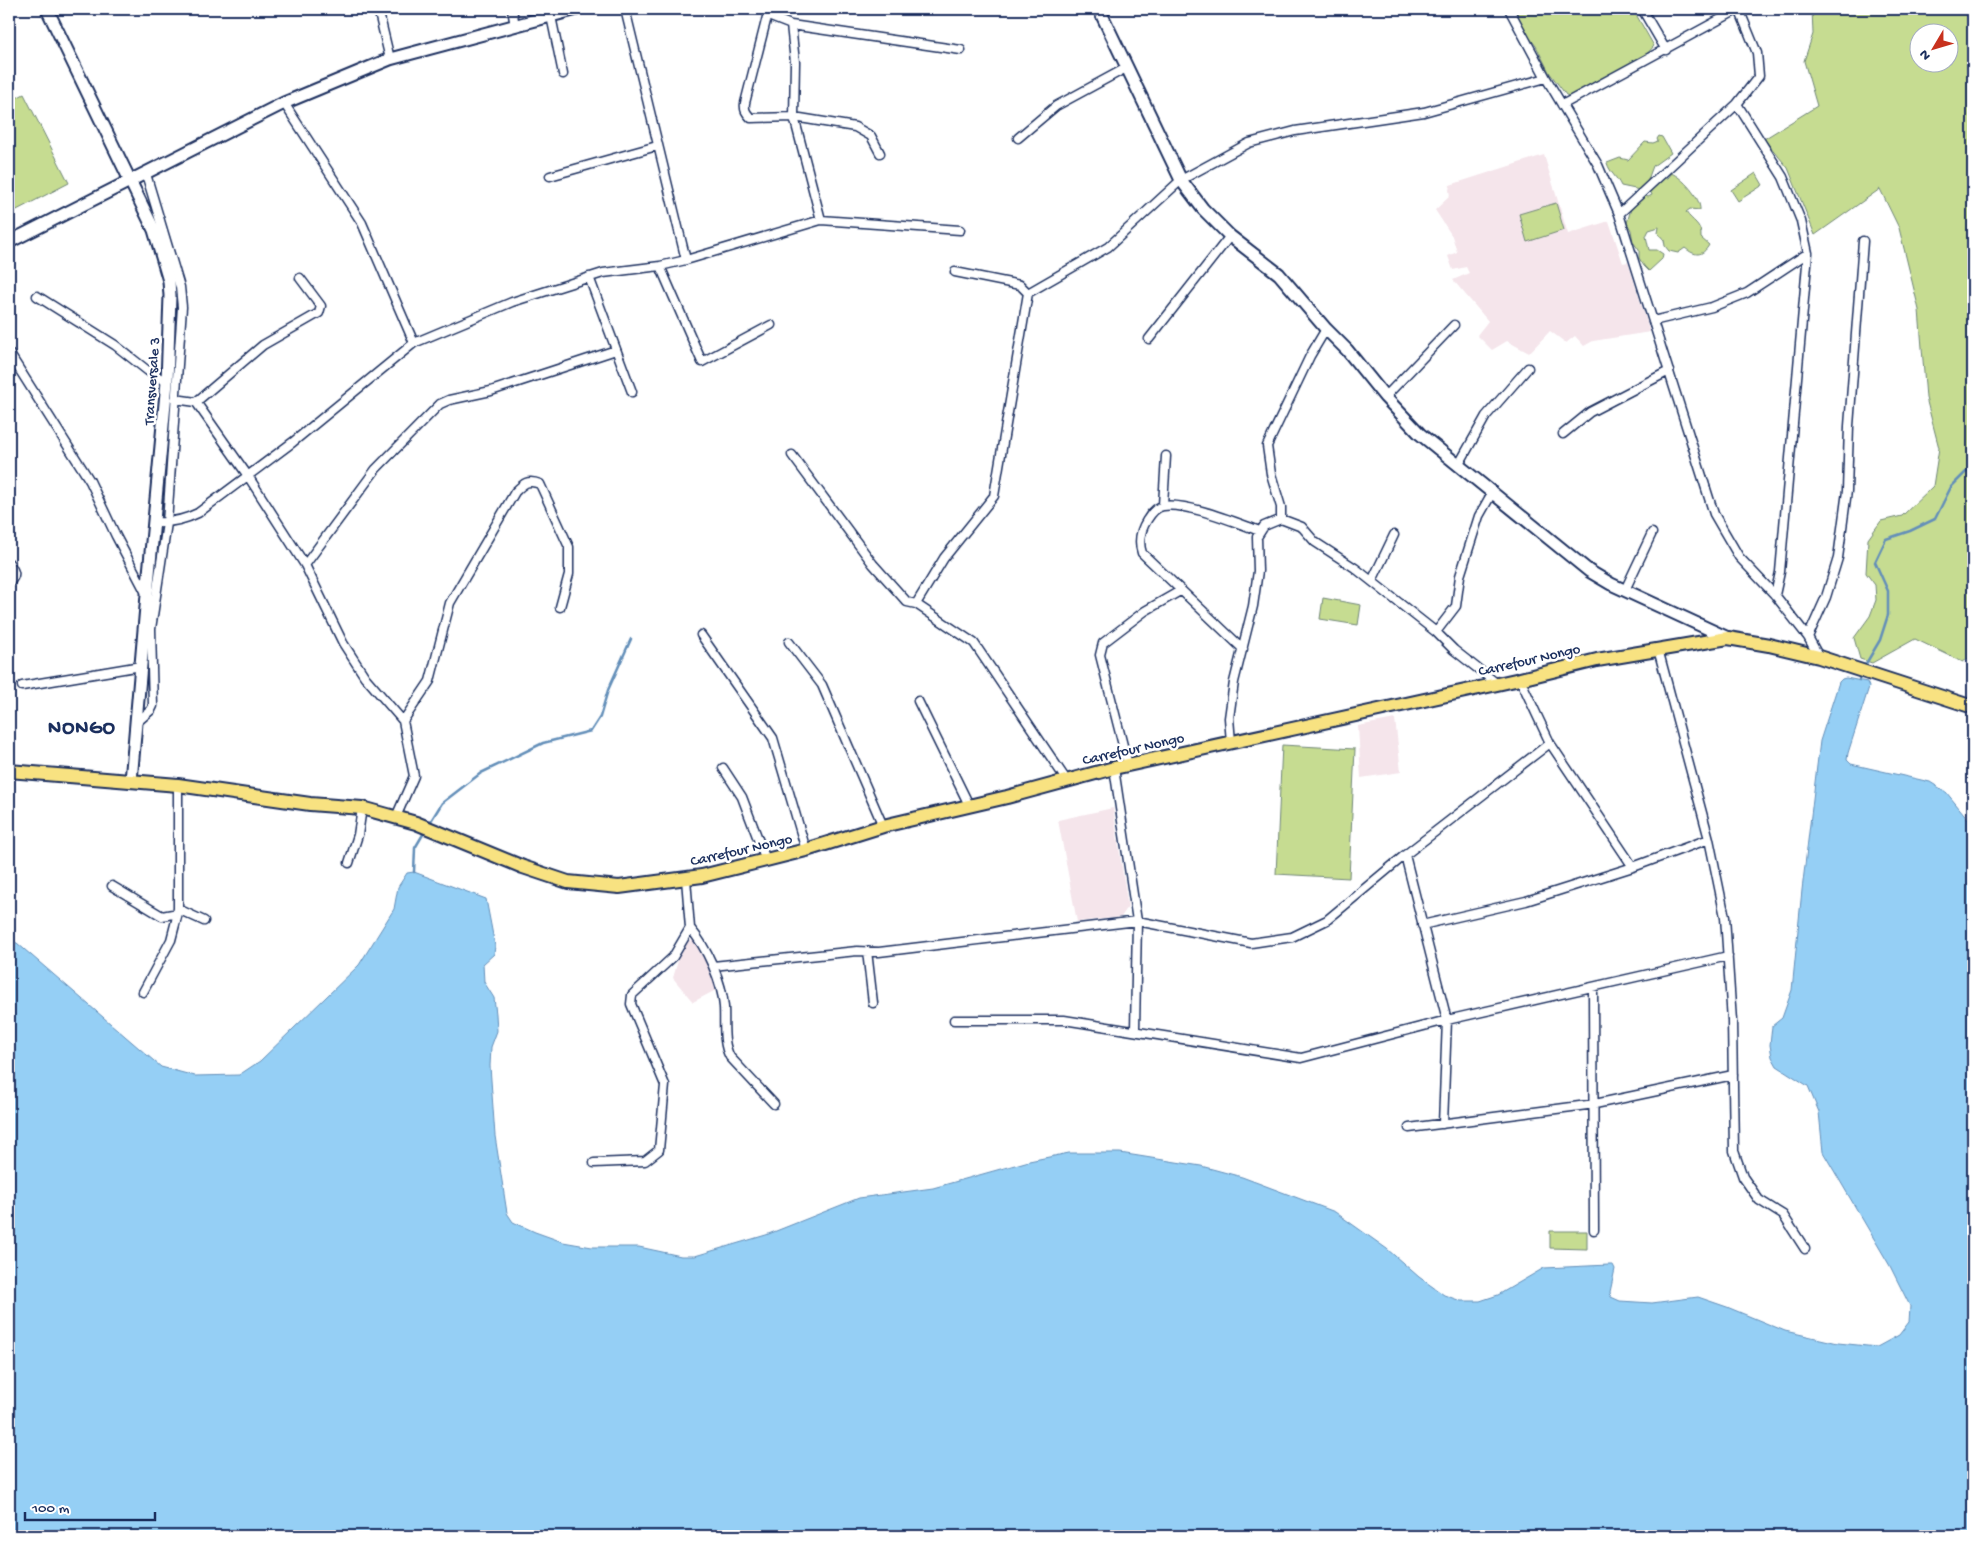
<svg xmlns="http://www.w3.org/2000/svg" width="1982" height="1545" font-family="'Gochi Hand',sans-serif">
<style>
.built{fill:#f5e5eb}
.green{fill:#c6dc91;stroke:#708678;fill-rule:evenodd}
.water{fill:#95cff5;stroke:#648fb9}
.lines{fill:none;stroke-linecap:round;stroke-linejoin:round}
.stream{stroke:#648fb9;stroke-width:2.5}
.street-casing{stroke:#1b2f5e;stroke-width:11}
.secondary-casing{stroke:#1b2f5e;stroke-width:15}
.primary-casing{stroke:#1b2f5e;stroke-width:16}
.street{stroke:#fff;stroke-width:8}
.secondary{stroke:#fff;stroke-width:11}
.primary{stroke:#f8e281;stroke-width:12}
.labels{text-anchor:middle;stroke-width:5;stroke-linejoin:round;paint-order:stroke}
.street-label{font-size:15px;fill:#1b2f5e;stroke:#fff}
.district-label{font-size:20px;font-weight:bold;letter-spacing:1px;fill:#1b2f5e;stroke:#fff}
</style>
<rect width="100%" height="100%" fill="#fff"/>
<filter id="ink" filterUnits="userSpaceOnUse"><feTurbulence type="fractalNoise" baseFrequency=".02" numOctaves="2"/><feDisplacementMap in="SourceGraphic" scale="10" xChannelSelector="R" yChannelSelector="G"/><feConvolveMatrix kernelMatrix="1 2 1 2 8 2 1 2 1" color-interpolation-filters="sRGB"/></filter>
<g filter="url(#ink)">
<!-- built -->
<path class="built" d="M1544,155L1568,234L1609,221L1623,263L1628,262L1650,332L1593,341L1584,346L1575,336L1566,343L1550,331L1529,353L1507,341L1492,350L1477,335L1488,321L1453,280L1469,273L1466,267L1453,270L1448,256L1457,252L1452,236L1435,210L1450,196L1449,190L1450,185Z
M1395,719L1401,772L1361,778L1358,726Z
M1113,808L1128,907L1121,917L1077,922L1058,820Z
M695,940L713,974L716,990L693,1002L673,978L679,957L688,941Z"/>
<!-- green -->
<path class="green" d="M1515,9H1633L1654,46L1645,56L1587,86V96L1578,98L1566,95L1549,72L1536,46L1518,23L1514,15Z
M1812,9H1973V655L1963,662L1915,639L1872,663L1860,659L1854,638L1870,616L1876,600L1875,585L1866,573L1868,539L1881,521L1902,516L1933,486L1939,448L1926,398L1919,310L1899,228L1880,189L1815,235L1788,168L1764,139L1817,106L1804,61L1813,34ZM1920,32H1950V62H1920Z
M24,94L69,183L9,214V102Z
M1659,136L1662,137L1671,153L1653,166L1646,185L1640,190L1621,186C1617,177 1610,173 1607,163L1620,158L1628,160L1645,142L1653,143L1658,141L1657,139Z
M1671,173C1682,177 1701,198 1700,210L1690,209L1686,212C1692,222 1702,223 1701,238L1709,245C1702,257 1695,256 1685,248L1678,253L1669,251L1665,246L1664,240L1658,233L1659,227L1649,230L1646,236L1649,250H1657L1663,254L1662,259L1649,271L1644,266L1639,258V250L1633,242L1631,230L1627,223L1632,205L1644,195L1648,197L1652,195L1650,190L1660,179L1667,178Z
M1756,173L1763,185L1738,201L1731,190Z
M1556,203L1564,230L1527,242L1519,214Z
M1323,598L1361,605L1358,625L1320,619Z
M1282,745L1355,749L1349,878L1276,874Z
M1550,1231H1587V1249L1550,1248Z"/>
<!-- water -->
<path class="water" d="M1846,678L1867,682L1869,687L1848,753L1847,760L1851,764L1930,782L1946,792L1973,825V1536H9V941L17,943L161,1067L195,1076L239,1075L260,1061L359,965L394,909L398,887L407,873L414,872L486,899L495,946L494,954L483,964L484,982L494,998L496,1014L497,1031L491,1047L490,1066L495,1136L507,1213L513,1222L535,1232L563,1242L592,1247H639L681,1256H695L766,1235L859,1198L933,1188L1029,1161L1069,1153H1120L1201,1166L1242,1177L1335,1212L1387,1249L1419,1277L1444,1295L1461,1301H1480L1498,1295L1544,1268L1609,1265H1613L1615,1269L1610,1292L1611,1297L1620,1301L1652,1303L1698,1297L1727,1307L1785,1331L1838,1343L1877,1347L1899,1335L1909,1322L1910,1306L1890,1266L1823,1152L1819,1112L1808,1086L1777,1066L1772,1057L1770,1045L1772,1026L1782,1018L1792,990L1802,890L1820,741L1839,682L1842,679Z"/>
<g class="lines">
<!-- stream -->
<path class="stream" d="M1864,667L1880,640L1888,615V591L1875,562L1886,539L1910,531L1935,519L1951,487L1973,465
M1859,680L1861,674
M429,824L442,803L481,773L543,743L591,731L600,717L608,690L631,639
M414,872L415,848L425,831"/>
<!-- street casing -->
<g class="street-casing">
<path id="street" d="M378,9L390,59
M512,9L515,26
M625,9L686,260
M769,9L745,103C744,110 746,113 751,118L794,117L855,127L871,136L880,153
M1509,9L1546,78L1598,165L1619,214L1714,514L1739,557L1775,595L1808,637L1819,657
M1642,9L1666,50
M551,16L563,74
M768,16L791,25L795,62L794,117L821,220
M791,25L961,50
M284,103L362,223L414,343
M1737,104L1783,177L1801,221L1808,253L1780,572L1775,595
M1562,105L1739,9
M1018,138L1056,106L1128,67
M550,176L657,146
M1619,214L1737,104L1759,76L1757,53L1739,9
M660,266L702,362L771,325
M955,272L1020,285L1028,293
M589,277L632,392
M37,296L115,345L148,371L167,382
M1653,321L1712,307L1747,293L1808,253
M1149,339L1230,236
M9,353L90,481L116,536L147,595
M1385,397L1454,325
M175,399L196,402L248,476L305,565L343,643L365,677L403,721
M196,402L263,345L319,313L321,306L300,278
M1563,434L1590,412L1669,371
M792,455L873,564L907,602L916,604L974,643L1067,781
M1458,466L1486,416L1528,368
M1163,505L1166,456
M1281,519V507L1271,474L1267,446L1310,356L1326,329
M155,522C170,523 184,520 198,513L293,442L414,343L512,302L603,273L660,266L686,260L821,220L960,230
M9,563C15,572 17,575 9,583
M305,565L376,469L440,404L449,400L491,391L616,350
M1372,581L1394,535
M1625,590L1652,533
M916,604L944,558L994,496L1028,293L1108,247L1181,180L1249,143L1295,131L1424,112L1546,78
M1436,632L1456,606L1460,576L1479,516L1492,493
M701,635L773,738L806,850
M1808,637L1826,597L1838,558L1847,491L1849,426L1863,241
M789,642L822,685L883,826
M1243,649L1142,553C1138,541 1140,531 1147,520C1150,515 1156,507 1163,506C1187,502 1237,523 1260,531
M1658,649L1709,839L1725,917L1732,1021L1734,1151L1743,1177L1759,1200L1783,1215L1805,1249
M1520,679L1550,743L1633,867
M22,686L141,666
M918,701L969,805
M136,723L151,710L153,706L151,629L167,523L182,307L180,287L146,174
M1231,742L1229,718L1234,682L1253,606L1258,571L1257,537L1264,526L1281,519L1302,527L1315,542L1355,568L1436,632L1454,650L1496,683
M1128,765L1100,655L1103,643L1145,611L1180,591
M723,768L742,797L766,860
M1114,768L1137,921L1135,1030
M396,817L414,776L403,721L430,681L450,603L515,492C524,483 528,479 540,484L569,547V574L560,607
M1405,855L1447,1020L1443,1124
M349,863L358,835L362,808
M112,886L162,916L178,913V785
M178,909L204,921
M1422,925L1526,901L1633,867L1709,839
M690,928C707,948 722,981 724,1007C725,1024 722,1042 730,1057L774,1104
M867,951L873,1003
M713,966L857,951L879,952L1137,921L1251,943L1292,937L1327,920L1405,855L1550,743
M1593,987L1594,1230
M143,992L171,940L178,913
M954,1020H1064L1301,1058L1447,1020L1728,956
M1409,1128L1595,1104L1733,1075
M594,1163L645,1161L659,1150L665,1085L631,1004L632,995L673,957L690,928L686,879"/>
</g>
<!-- secondary casing -->
<g class="secondary-casing">
<path id="secondary" d="M47,9L154,230L169,281L170,296L167,382L147,595L131,781
M1099,9L1181,180L1203,209L1230,236L1279,274L1326,329L1347,350L1385,397L1420,434L1589,571L1611,584L1728,638
M9,242L284,103L390,59L577,9"/>
</g>
<!-- primary casing -->
<g class="primary-casing">
<path id="primary" d="M9,771L178,785L310,804L362,808L416,823L523,867L568,882L619,887L702,876L806,850L883,826L1007,797L1114,768L1520,679L1597,660L1728,638L1769,645L1819,657L1973,707"/>
</g>
<!-- street -->
<use href="#street" class="street"/>
<!-- secondary -->
<use href="#secondary" class="secondary"/>
<!-- primary -->
<use href="#primary" class="primary"/>
</g>
</g>
<g class="labels">
<!-- street labels -->
<g class="street-label">
<text transform="translate(151 381) rotate(-86)" y="5">Transversale 3</text>
<text transform="translate(1529 659) rotate(-13)" y="5">Carrefour Nongo</text>
<text transform="translate(1133 748) rotate(-13)" y="5">Carrefour Nongo</text>
<text transform="translate(741 849) rotate(-13)" y="5">Carrefour Nongo</text>
</g>
<!-- district labels -->
<g class="district-label">
<text x="82" y="733">NONGO</text>
</g>
</g>
<!-- margin -->
<rect width="1982" height="1545" fill="none" stroke="#fff" stroke-width="30"/>
<rect x="15" y="15" width="1952" height="1515" fill="none" stroke="#1b2f5e" stroke-width="2" filter="url(#ink)"/>
<!-- north arrow -->
<g transform="translate(1934 48) rotate(232)"><circle r="24" fill="#ffffff" stroke="#a4acbf"/>
<path d="M0-4L9 19L0 12L-9 19Z" fill="#c8321e"/>
<text y="-8" font-size="14" font-weight="bold" text-anchor="middle" fill="#1b2f5e">N</text>
</g>
<!-- scale -->
<path d="M25 1512v8h130v-8" fill="none" stroke="#1b2f5e" stroke-width="2.5"/>
<text x="32" y="1512" font-size="15" fill="#1b2f5e" stroke="#ffffff" stroke-width="4" paint-order="stroke">100 m</text>
</svg>
